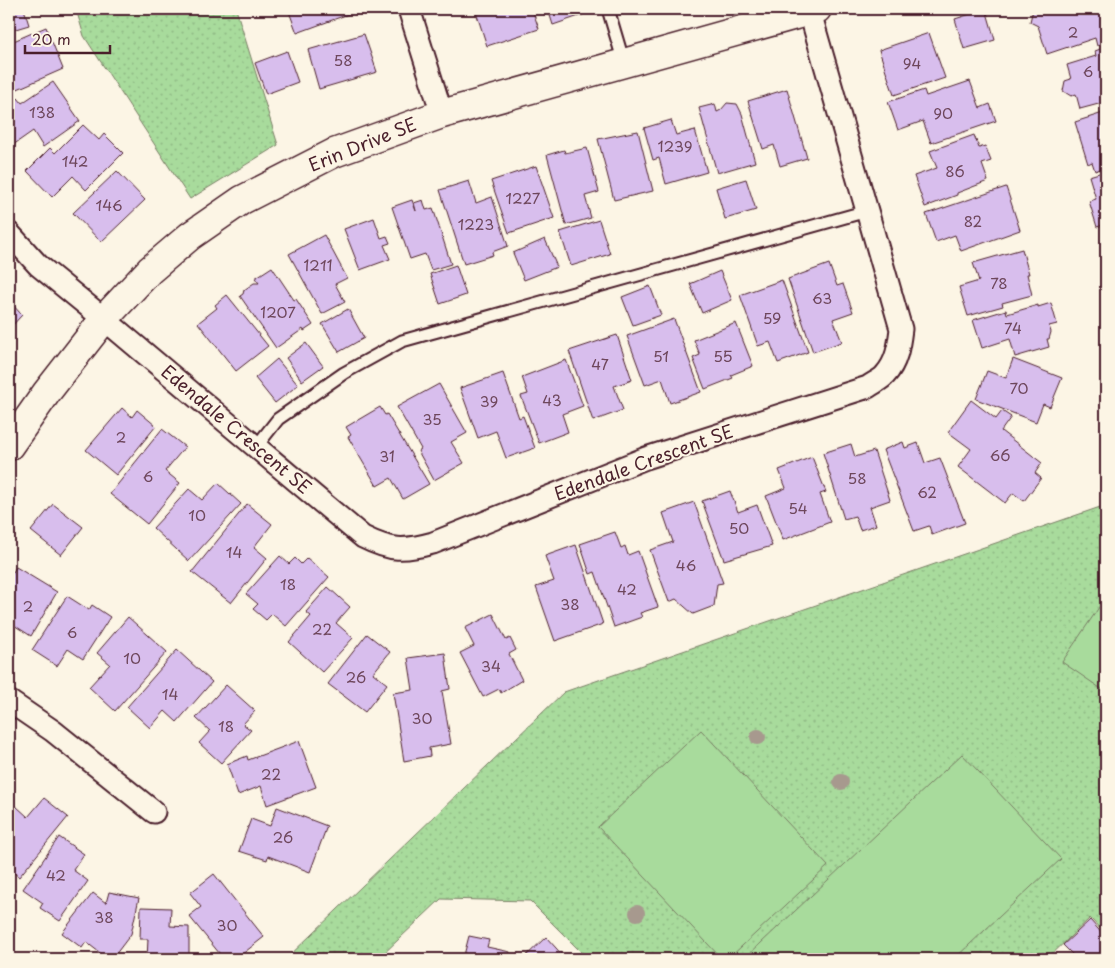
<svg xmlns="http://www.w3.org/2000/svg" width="1115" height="968" font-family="'Playpen Sans',sans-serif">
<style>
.park{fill:url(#park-dots);stroke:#797d64}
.garden{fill:#a8db9c;stroke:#797d64}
.building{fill:#d8beed;stroke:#4a1f2b}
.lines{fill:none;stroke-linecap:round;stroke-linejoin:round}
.lane-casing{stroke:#4a1f2b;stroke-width:15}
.street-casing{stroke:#4a1f2b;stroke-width:25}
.secondary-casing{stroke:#4a1f2b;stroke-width:31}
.lane{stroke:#fcf5e5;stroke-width:11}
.street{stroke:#fcf5e5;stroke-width:21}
.secondary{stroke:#fcf5e5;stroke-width:28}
.tree{fill:#a7998e}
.labels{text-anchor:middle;stroke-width:4;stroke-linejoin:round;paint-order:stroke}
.number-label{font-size:15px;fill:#6e475c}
.street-label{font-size:18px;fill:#4a1f2b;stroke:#fcf5e5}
</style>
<defs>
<pattern id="park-dots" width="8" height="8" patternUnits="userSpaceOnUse" patternTransform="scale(1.25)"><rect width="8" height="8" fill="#a8db9c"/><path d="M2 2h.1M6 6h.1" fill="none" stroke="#92bc87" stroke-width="1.8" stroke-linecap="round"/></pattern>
</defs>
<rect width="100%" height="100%" fill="#fcf5e5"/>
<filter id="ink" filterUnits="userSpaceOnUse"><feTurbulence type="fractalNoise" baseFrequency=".02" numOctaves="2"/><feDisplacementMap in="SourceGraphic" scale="10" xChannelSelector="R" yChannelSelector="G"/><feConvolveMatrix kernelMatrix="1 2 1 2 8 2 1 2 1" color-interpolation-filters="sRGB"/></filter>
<g filter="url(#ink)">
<!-- park -->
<path class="park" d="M76,9H236L278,145L190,199L84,36Z
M1106,505V935L1090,918L1047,959H588L530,901L441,899L378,959H286L564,692Z"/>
<!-- garden -->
<path class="garden" d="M1106,597V692L1062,662Z
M701,730L828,866L728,959H722L598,827Z
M962,754L1061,859L954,959H744Z"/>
<!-- building -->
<path class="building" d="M9,9H24L29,25L9,31Z
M288,9H353L354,12L297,33Z
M475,9H532L539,29L487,46Z
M548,9H583L585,14L553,25Z
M986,9L995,40L964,49L955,19Z
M1036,9H1106V43L1097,46L1095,38L1047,54L1038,26L1030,22L1032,13H1033V10Z
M46,27L63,69L13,91L9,80V43Z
M929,33L945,78L894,95L879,50Z
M364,34L377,72L319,89L308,50Z
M1106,47V102L1080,109L1076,94L1071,96L1063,91L1065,81L1071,79L1067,65L1096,56L1095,51Z
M287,51L298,82L266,94L255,63Z
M970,81L980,108L990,104L996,121L931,143L923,121L898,130L888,102L924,90L926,96Z
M53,82L80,121L43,147L33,131L13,145L9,139V105L18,98L22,103Z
M787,89L807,158L780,166L774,145L763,149L748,101Z
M727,103L737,104L742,114L755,162L717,173L699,108L715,104L717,112L721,110Z
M1106,112V167L1095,171L1092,162L1088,164L1075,122Z
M671,120L676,135L695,130L707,172L666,184L659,158L653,160L644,128Z
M83,125L99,140L104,134L123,153L86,190L73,176L52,197L27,171L50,148L55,153Z
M638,131L653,191L614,200L598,139Z
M974,135L979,148L985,146L991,161L982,164L988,181L957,193V195L925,207L914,176L937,168L930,151Z
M587,148L599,192L585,196L591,218L566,225L547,155L564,150L565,153Z
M536,166L554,218L509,233L491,181Z
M117,171L145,200L101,242L73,213Z
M1106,171V224L1097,227L1089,201L1096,199L1089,176Z
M746,179L756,210L725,219L716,188Z
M469,181L476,203L492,197L508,246L492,252L493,255L464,264L440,190Z
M1006,187L1020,230L961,251L955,235L936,242L926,214Z
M412,200L416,211L414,203L423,200L426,210L433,208L451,264L431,270L425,254L410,259L392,207Z
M374,218L381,238L387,236L390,243L384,245L390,259L360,270L344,229Z
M599,220L610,254L571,266L560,232Z
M324,235L347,278L335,284L345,302L322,314L289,254Z
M545,239L557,267L524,280L513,253Z
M1106,239V255L1102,240Z
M1022,249L1029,274H1027L1032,295L1002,303L1003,306L968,316L959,287L979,281L973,263Z
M829,264L837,286L843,284L853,312L833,319L842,342L813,352L788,279Z
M456,265L466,295L440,304L430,274Z
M272,267L294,300L296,299L313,325L304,331L303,329L276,348L240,296L243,294L244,290L254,283H259L255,278Z
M720,271L732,300L702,313L690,284Z
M782,280L808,352L778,363L770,342L758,346L740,295Z
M650,286L661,315L633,325L622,297Z
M227,295L268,346L236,371L198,323L217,308L215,305Z
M9,301L22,315L9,329Z
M1051,303L1057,324L1049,326L1051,332L1049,339H1047L1049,347L1015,357L1010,339L982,348L973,320L1006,310L1007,314L1038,305V307Z
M348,309L364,338L339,352L322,324Z
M674,319L701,392L670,403L662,379L645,385L627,336Z
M736,323L753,366L731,375L733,378L705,389L693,358L700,355L694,340Z
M617,335L632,380L614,386L623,410L593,421L569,351Z
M306,343L323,366L302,381L286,358Z
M277,359L298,385L275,403L255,378Z
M1013,359L1062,378L1050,407L1043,404L1036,422L976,399L987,371L1006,378Z
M566,360L583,406L562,414L568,432L539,443L521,396L528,394L522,377Z
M503,373L519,418L523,416L535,448L506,458L496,431L478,438L460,388Z
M439,384L467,433L451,442L464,463L434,480L418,451L421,449L397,407Z
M971,400L996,419L1002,411L1011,417L1001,431L1042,463L1035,473L1041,478L1024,501L1013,493L1005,503L958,467L971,449L948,432Z
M380,407L385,415L387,414L429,484L403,499L391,478L377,486L348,437L351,435L346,427Z
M122,408L132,417L137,410L156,426L116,475L86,450Z
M162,429L185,447L165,471L180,483L147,524L110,494Z
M903,442L905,448L918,443L925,463L940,458L965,523L932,535L929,526L914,531L883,450Z
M851,444L855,457L874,451L890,500L870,507L876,525L860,530L855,516L844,519L823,453Z
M812,457L826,492L820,494L830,522L783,540L766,496L786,488L779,470Z
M218,483L241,504L189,561L153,528L189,489L202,500Z
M730,491L738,512L757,505L772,546L724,560L702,501Z
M694,502L723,583L717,584L714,606L693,614L676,599L669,602L650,550L673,542L663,513Z
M53,504L83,527L61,555L31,531Z
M247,504L272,524L254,547L267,558L231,603L192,572Z
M615,532L621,548L625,546L628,555L638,551L658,607L640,613L642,617L614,627L595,572L590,574L580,544Z
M576,545L603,624L555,641L536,587L554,581L545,556Z
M280,556L289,564L295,558L301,564L307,558L329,577L286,626L272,614L266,620L253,609L258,604L246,594Z
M16,567L57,592L31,636L9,622V579Z
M328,587L350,607L336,623L353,638L322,672L289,642L311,616L306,612Z
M67,596L89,610L92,605L110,617L83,659L68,649L57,666L32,650Z
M493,614L506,640L510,638L516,650L509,654L522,680L501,693L499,689L483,697L460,653L474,646L465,628Z
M128,617L167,652L115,711L89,687L110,664L97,653Z
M367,634L390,652L373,673L387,684L365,712L328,684Z
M177,650L212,682L177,722L165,711L150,728L127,707Z
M445,653L450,689L442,691L451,744L429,748L430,756L404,761L393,693L413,690L408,658Z
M226,685L255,711L243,724L251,730L221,763L199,743L210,731L196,718Z
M299,741L316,787L267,805L261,786L238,795L227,764L247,756L248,760Z
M44,798L68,817L19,877L9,869V814L16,806L28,817Z
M277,807L327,826L310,872L268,856L267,860L239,851L251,819L270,826Z
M59,837L84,854L73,870L88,881L60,921L40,908L43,903L23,889Z
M214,874L264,937L236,959H224L189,916L201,907L190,893Z
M109,892L139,898L131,934L112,959H108L86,942L82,948L62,933L93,893L106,903Z
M141,907L171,908L170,926L189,927V959H147L148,939H140Z
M1090,920L1106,938V947L1094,959H1077L1063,945Z
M469,936L489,940L487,947L510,952L509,959H463Z
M546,937L566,959H525L524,958Z"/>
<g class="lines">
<!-- lane casing -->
<g class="lane-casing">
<path id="lane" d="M608,9L624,63
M256,447L278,419L344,373L402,341L867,211"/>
</g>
<!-- street casing -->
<g class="street-casing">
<path id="street" d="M409,9L442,114
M9,233L38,265L104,319L363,537C391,551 404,551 433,543L646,458L868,387C873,383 881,380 885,375C897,362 899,345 901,329L809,9
M9,701L53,731L154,812"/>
</g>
<!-- secondary casing -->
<g class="secondary-casing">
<path id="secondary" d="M9,446L47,392L104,319L150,270L190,236L242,200L334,153L442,114L817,9"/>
</g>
<!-- lane -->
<use href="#lane" class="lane"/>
<!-- street -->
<use href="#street" class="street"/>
<!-- secondary -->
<use href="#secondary" class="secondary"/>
</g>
<!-- trees -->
<g class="tree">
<circle cx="758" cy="737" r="8"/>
<circle cx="841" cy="782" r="8"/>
<circle cx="637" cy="913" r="8"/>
</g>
</g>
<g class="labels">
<!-- number labels -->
<g class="number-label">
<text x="1073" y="38">2</text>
<text x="343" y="66">58</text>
<text x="912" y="69">94</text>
<text x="1088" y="77">6</text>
<text x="42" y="118">138</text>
<text x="943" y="119">90</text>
<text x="675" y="152">1239</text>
<text x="75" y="167">142</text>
<text x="955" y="177">86</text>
<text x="523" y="204">1227</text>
<text x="109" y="211">146</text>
<text x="973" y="227">82</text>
<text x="476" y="230">1223</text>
<text x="318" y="271">1211</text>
<text x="999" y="289">78</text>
<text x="822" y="304">63</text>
<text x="278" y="318">1207</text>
<text x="772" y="324">59</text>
<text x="1013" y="334">74</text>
<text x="661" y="362">51</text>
<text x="723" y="362">55</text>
<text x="600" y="370">47</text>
<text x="1019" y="394">70</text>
<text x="552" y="406">43</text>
<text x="489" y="407">39</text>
<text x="432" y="425">35</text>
<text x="121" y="443">2</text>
<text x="1000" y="461">66</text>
<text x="387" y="462">31</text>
<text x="148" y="482">6</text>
<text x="857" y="484">58</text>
<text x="927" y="498">62</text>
<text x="798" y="514">54</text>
<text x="197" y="521">10</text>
<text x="739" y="534">50</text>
<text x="234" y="558">14</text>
<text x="686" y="571">46</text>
<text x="288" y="590">18</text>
<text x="627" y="595">42</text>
<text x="570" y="610">38</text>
<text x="28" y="612">2</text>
<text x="322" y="635">22</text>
<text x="72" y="638">6</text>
<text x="132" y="664">10</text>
<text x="491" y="672">34</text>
<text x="356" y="683">26</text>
<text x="170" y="700">14</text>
<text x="422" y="724">30</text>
<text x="226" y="732">18</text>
<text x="271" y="780">22</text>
<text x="283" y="843">26</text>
<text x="56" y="881">42</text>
<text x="104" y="923">38</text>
<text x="227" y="931">30</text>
</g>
<!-- street labels -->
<g class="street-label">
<text transform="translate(363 145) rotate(-22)" y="6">Erin Drive SE</text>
<text transform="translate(236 430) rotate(40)" y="6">Edendale Crescent SE</text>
<text transform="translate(644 463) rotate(-20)" y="6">Edendale Crescent SE</text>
</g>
</g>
<!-- margin -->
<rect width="1115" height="968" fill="none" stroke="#fcf5e5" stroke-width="30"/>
<rect x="15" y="15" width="1085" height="938" fill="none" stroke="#4a1f2b" stroke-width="2" filter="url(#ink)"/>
<!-- scale -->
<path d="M25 45v8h85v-8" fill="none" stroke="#4a1f2b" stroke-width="2.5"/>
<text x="32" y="45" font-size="15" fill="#4a1f2b" stroke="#fcf5e5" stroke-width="4" paint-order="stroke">20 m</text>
</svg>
